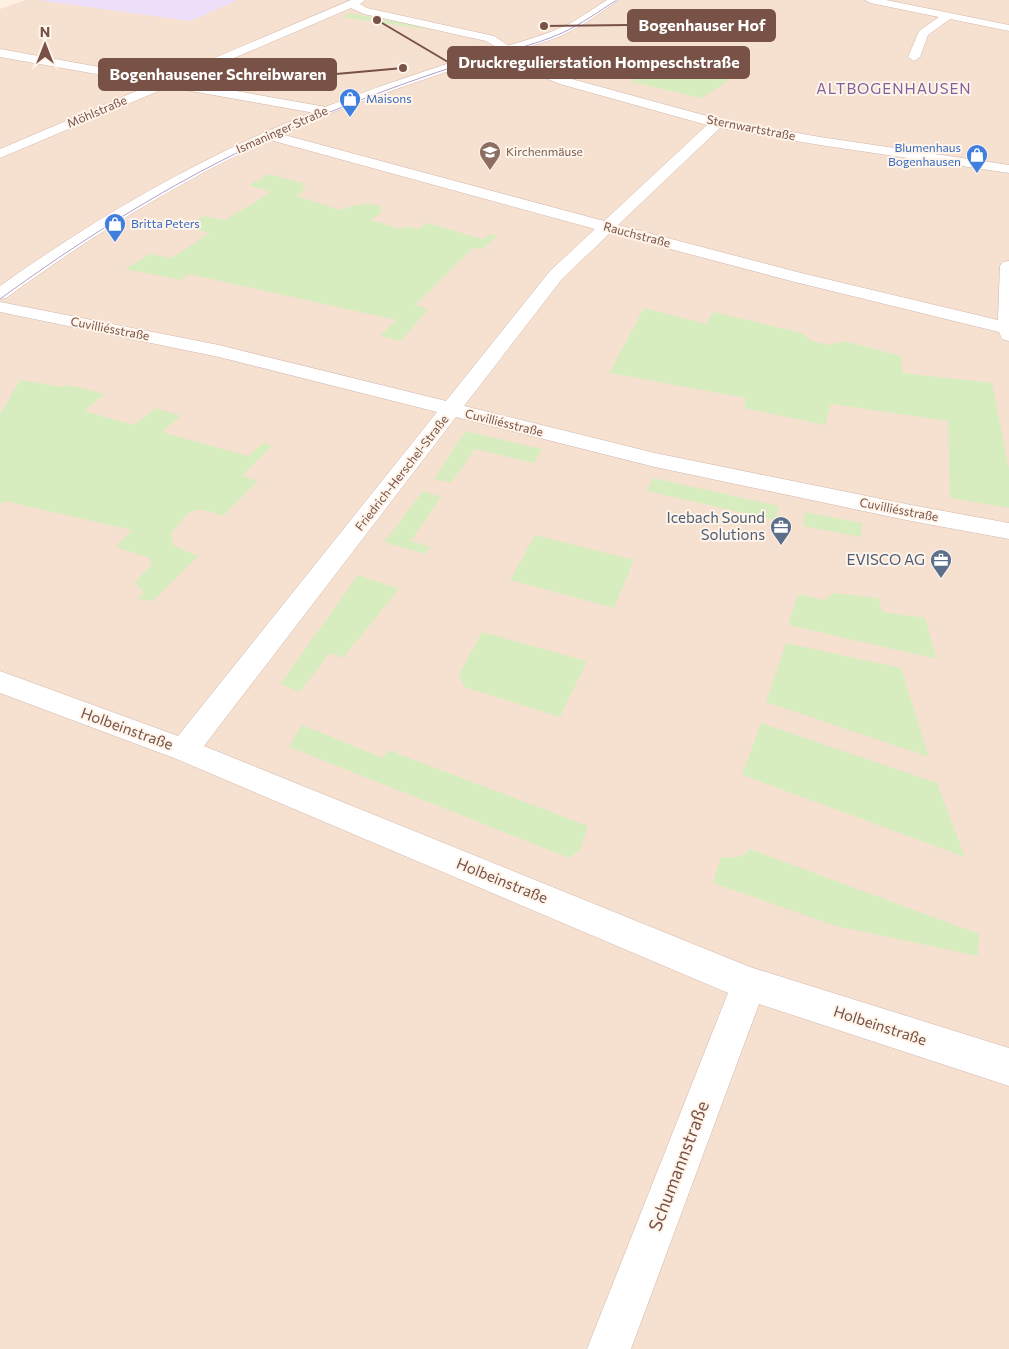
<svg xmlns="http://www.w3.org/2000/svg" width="1009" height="1349" font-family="Commissioner,sans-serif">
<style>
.residential{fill:#f6e0d0}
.education{fill:#eddffa}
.green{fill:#d8edbf}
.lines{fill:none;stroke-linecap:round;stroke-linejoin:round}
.street-casing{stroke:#d2b7aa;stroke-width:1}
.secondary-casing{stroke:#d6b6a8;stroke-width:1}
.street{fill:#fff;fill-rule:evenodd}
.secondary{fill:#fff;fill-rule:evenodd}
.tram{stroke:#b0a0c8;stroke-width:1}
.labels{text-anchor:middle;stroke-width:4;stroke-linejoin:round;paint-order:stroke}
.far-shop-label{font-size:12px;fill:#366cbe;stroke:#fff4ea;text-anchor:start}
.far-street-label{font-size:12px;fill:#785246;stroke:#fff4ea}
.far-education-label{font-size:12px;fill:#785e54;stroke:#fff4ea;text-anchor:start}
.far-quarter-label{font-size:15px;letter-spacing:1px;fill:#81619c;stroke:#fff4ea}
.service-label{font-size:15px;fill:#4e5e75;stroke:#fff4ea;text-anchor:end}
.street-label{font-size:15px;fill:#785246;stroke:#fff4ea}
.near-street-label{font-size:18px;fill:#785246;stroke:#fff4ea}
.leader{fill:none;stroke:#785246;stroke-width:2}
.callout-dot{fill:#785246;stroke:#fff4ea;stroke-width:2}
.callout{fill:#785246;stroke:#785246;stroke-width:2}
.callout-label{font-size:16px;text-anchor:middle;font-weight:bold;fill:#fff}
</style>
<rect width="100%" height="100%" fill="#fef0e2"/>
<!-- residential -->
<path class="residential" d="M26,0H1009V1349H0V9Z"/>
<!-- education -->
<path class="education" d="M37,0H238L190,21Z"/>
<!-- green -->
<path class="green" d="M350,13L424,27L425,29L341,17Z
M679,55L747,69L701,98L631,82Z
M269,174L305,184L301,187L307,189L296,196L341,210C355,204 367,203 382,206L380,210L382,212L371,220L400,229L405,226L417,229L428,223L482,239L490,234L497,236L483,249L473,248L415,305L428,309L401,341L380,336L396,320L189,274L181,280L125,269L149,254L172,258L209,233L185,227L204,216L225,220L271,192L249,185Z
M644,308L706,324L713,312L802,333L812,341L829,345L844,341L901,356L903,373L992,383L1009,469V508L950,498L948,421L831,404L825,425L744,408L746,398L609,373Z
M20,380L62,387L69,385L105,394L84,411L134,425L156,408L181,416L162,432L248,456L263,443L272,446L242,476L258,481L223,516C191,505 192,508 171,534L173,545L198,556L153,601L137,599L144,592L139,588L135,581L152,565L149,558L116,547L132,530L4,501L0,505V414Z
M465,431L542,449L534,463L475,449L451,483L434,479Z
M653,478L779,506L775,520L647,491Z
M423,491L441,497L411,541L431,547L425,554L384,542Z
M805,512L862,523L861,537L803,526Z
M535,535L634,560L614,608L510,580Z
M358,575L399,589L343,658L330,653L300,692L280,684Z
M834,593L878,598L883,612L925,618L937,659L788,625L798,594L824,600Z
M482,632L587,661L560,717L464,687L459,674Z
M786,643L901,668L929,757L766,702Z
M761,723L937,783L965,857L742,775Z
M302,725L383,758L388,750L588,826L580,850L569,858L289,747Z
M750,849L979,934L978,956L836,926L713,883L721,857C734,858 741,859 750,849Z"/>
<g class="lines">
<!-- street casing -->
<g class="street-casing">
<path id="street" d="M351,0H365L360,4L367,8L494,36L506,44L519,58L568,78L718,119L820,137L1009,165V173L820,145L720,128L618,225L801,273L998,320L1000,266L1003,262L1009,261V341L1002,339L999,332L791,281L610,233L562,279L464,406L655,453L911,505L1009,523V539L911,521L655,467L456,417L204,746L750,967L1009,1048V1086L759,1004L631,1349H587L728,993L174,758L0,693V671L178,736L437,412L219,357L0,312V302L219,345L446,401L550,271L595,229L263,138L261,135L263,132H273L604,221L707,125L560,84L511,64L498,48L486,41L364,14L351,8L180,81L326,107L331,108L333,111L331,114L326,115L168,87L0,158V149L153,84L0,57V49L165,79Z
M865,0H886L1009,25V31L950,19L928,35L920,57L914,61L908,57L919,31L939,17L870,3Z"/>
</g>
<!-- secondary casing -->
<g class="secondary-casing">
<path id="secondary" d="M607,0H619L584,24L561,36C538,45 513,51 489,58C442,73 395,89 349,106C225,153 113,220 6,298L0,299V286C105,211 217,148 338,102C385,84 433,68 481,53C505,46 530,40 553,31L571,23Z"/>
</g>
<!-- street -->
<use href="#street" class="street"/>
<!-- secondary -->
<use href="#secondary" class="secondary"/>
<!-- tram -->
<path class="tram" d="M0,299C103,224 211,158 330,112C377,93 424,76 472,61C502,52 533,46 562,33C582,24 599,11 617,0"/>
</g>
<!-- icons -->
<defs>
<g id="shop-pin" transform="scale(1.125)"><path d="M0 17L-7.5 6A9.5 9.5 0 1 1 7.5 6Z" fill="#3f7fe0" stroke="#fff4ea"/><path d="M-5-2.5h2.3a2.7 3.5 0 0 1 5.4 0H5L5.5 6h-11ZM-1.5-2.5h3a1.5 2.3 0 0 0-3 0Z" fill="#fff"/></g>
<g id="school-pin" transform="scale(1.125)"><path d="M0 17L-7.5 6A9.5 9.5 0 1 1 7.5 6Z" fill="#8d6e63" stroke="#fff4ea"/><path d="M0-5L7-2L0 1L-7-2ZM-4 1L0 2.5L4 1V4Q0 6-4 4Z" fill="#fff"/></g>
<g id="office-pin" transform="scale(1.125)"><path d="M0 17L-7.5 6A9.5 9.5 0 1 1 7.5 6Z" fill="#5c6f8a" stroke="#fff4ea"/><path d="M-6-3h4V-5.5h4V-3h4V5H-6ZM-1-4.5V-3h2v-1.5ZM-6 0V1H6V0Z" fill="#fff"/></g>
</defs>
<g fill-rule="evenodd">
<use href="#shop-pin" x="350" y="99"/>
<use href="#school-pin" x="490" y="152"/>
<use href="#shop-pin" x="977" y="155"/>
<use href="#shop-pin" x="115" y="224"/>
<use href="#office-pin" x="781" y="527"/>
<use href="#office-pin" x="941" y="560"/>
</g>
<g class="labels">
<!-- far-shop labels -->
<g class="far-shop-label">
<text x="366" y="103">Maisons</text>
<text x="961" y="152" text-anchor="end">Blumenhaus<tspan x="961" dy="14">Bogenhausen</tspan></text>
<text x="131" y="228">Britta Peters</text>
</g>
<!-- far-street labels -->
<g class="far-street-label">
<text transform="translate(97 112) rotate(-23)" y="4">Möhlstraße</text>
<text transform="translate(751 128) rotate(11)" y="4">Sternwartstraße</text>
<text transform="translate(282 130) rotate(-24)" y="4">Ismaninger Straße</text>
<text transform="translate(637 235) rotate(15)" y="4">Rauchstraße</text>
<text transform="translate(110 329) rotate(11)" y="4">Cuvilliésstraße</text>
<text transform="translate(504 423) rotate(14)" y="4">Cuvilliésstraße</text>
<text transform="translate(402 473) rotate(-52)" y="4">Friedrich-Herschel-Straße</text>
<text transform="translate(899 510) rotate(11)" y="4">Cuvilliésstraße</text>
</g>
<!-- far-education labels -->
<g class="far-education-label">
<text x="506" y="156">Kirchenmäuse</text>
</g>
<!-- far-quarter labels -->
<g class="far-quarter-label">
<text x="894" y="94">ALTBOGENHAUSEN</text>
</g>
<!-- service labels -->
<g class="service-label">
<text x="765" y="523">Icebach Sound<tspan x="765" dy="17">Solutions</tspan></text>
<text x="925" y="565">EVISCO AG</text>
</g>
<!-- street labels -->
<g class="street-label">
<text transform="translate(127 729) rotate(20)" y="5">Holbeinstraße</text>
<text transform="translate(502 881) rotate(22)" y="5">Holbeinstraße</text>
<text transform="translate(880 1026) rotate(18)" y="5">Holbeinstraße</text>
</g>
<!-- near-street labels -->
<g class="near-street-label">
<text transform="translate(679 1166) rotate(-69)" y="6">Schumannstraße</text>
</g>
</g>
<!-- callouts -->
<path class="leader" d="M544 26L628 25M377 20L448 62M403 68L336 74"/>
<g class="callout-dot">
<circle cx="544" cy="26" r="5"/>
<circle cx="377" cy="20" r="5"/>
<circle cx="403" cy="68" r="5"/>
</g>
<g class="callout">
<rect x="628" y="10" width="147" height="31" rx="5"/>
<rect x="448" y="47" width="301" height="31" rx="5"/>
<rect x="99" y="59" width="237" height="31" rx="5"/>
</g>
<g class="callout-label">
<text x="702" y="31">Bogenhauser Hof</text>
<text x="599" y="68">Druckregulierstation Hompeschstraße</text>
<text x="218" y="80">Bogenhausener Schreibwaren</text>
</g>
<!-- north arrow -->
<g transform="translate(45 45)" stroke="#fff4ea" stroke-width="4" paint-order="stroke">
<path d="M0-4L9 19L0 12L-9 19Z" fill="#785246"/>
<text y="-8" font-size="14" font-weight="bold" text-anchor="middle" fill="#785246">N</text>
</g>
</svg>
